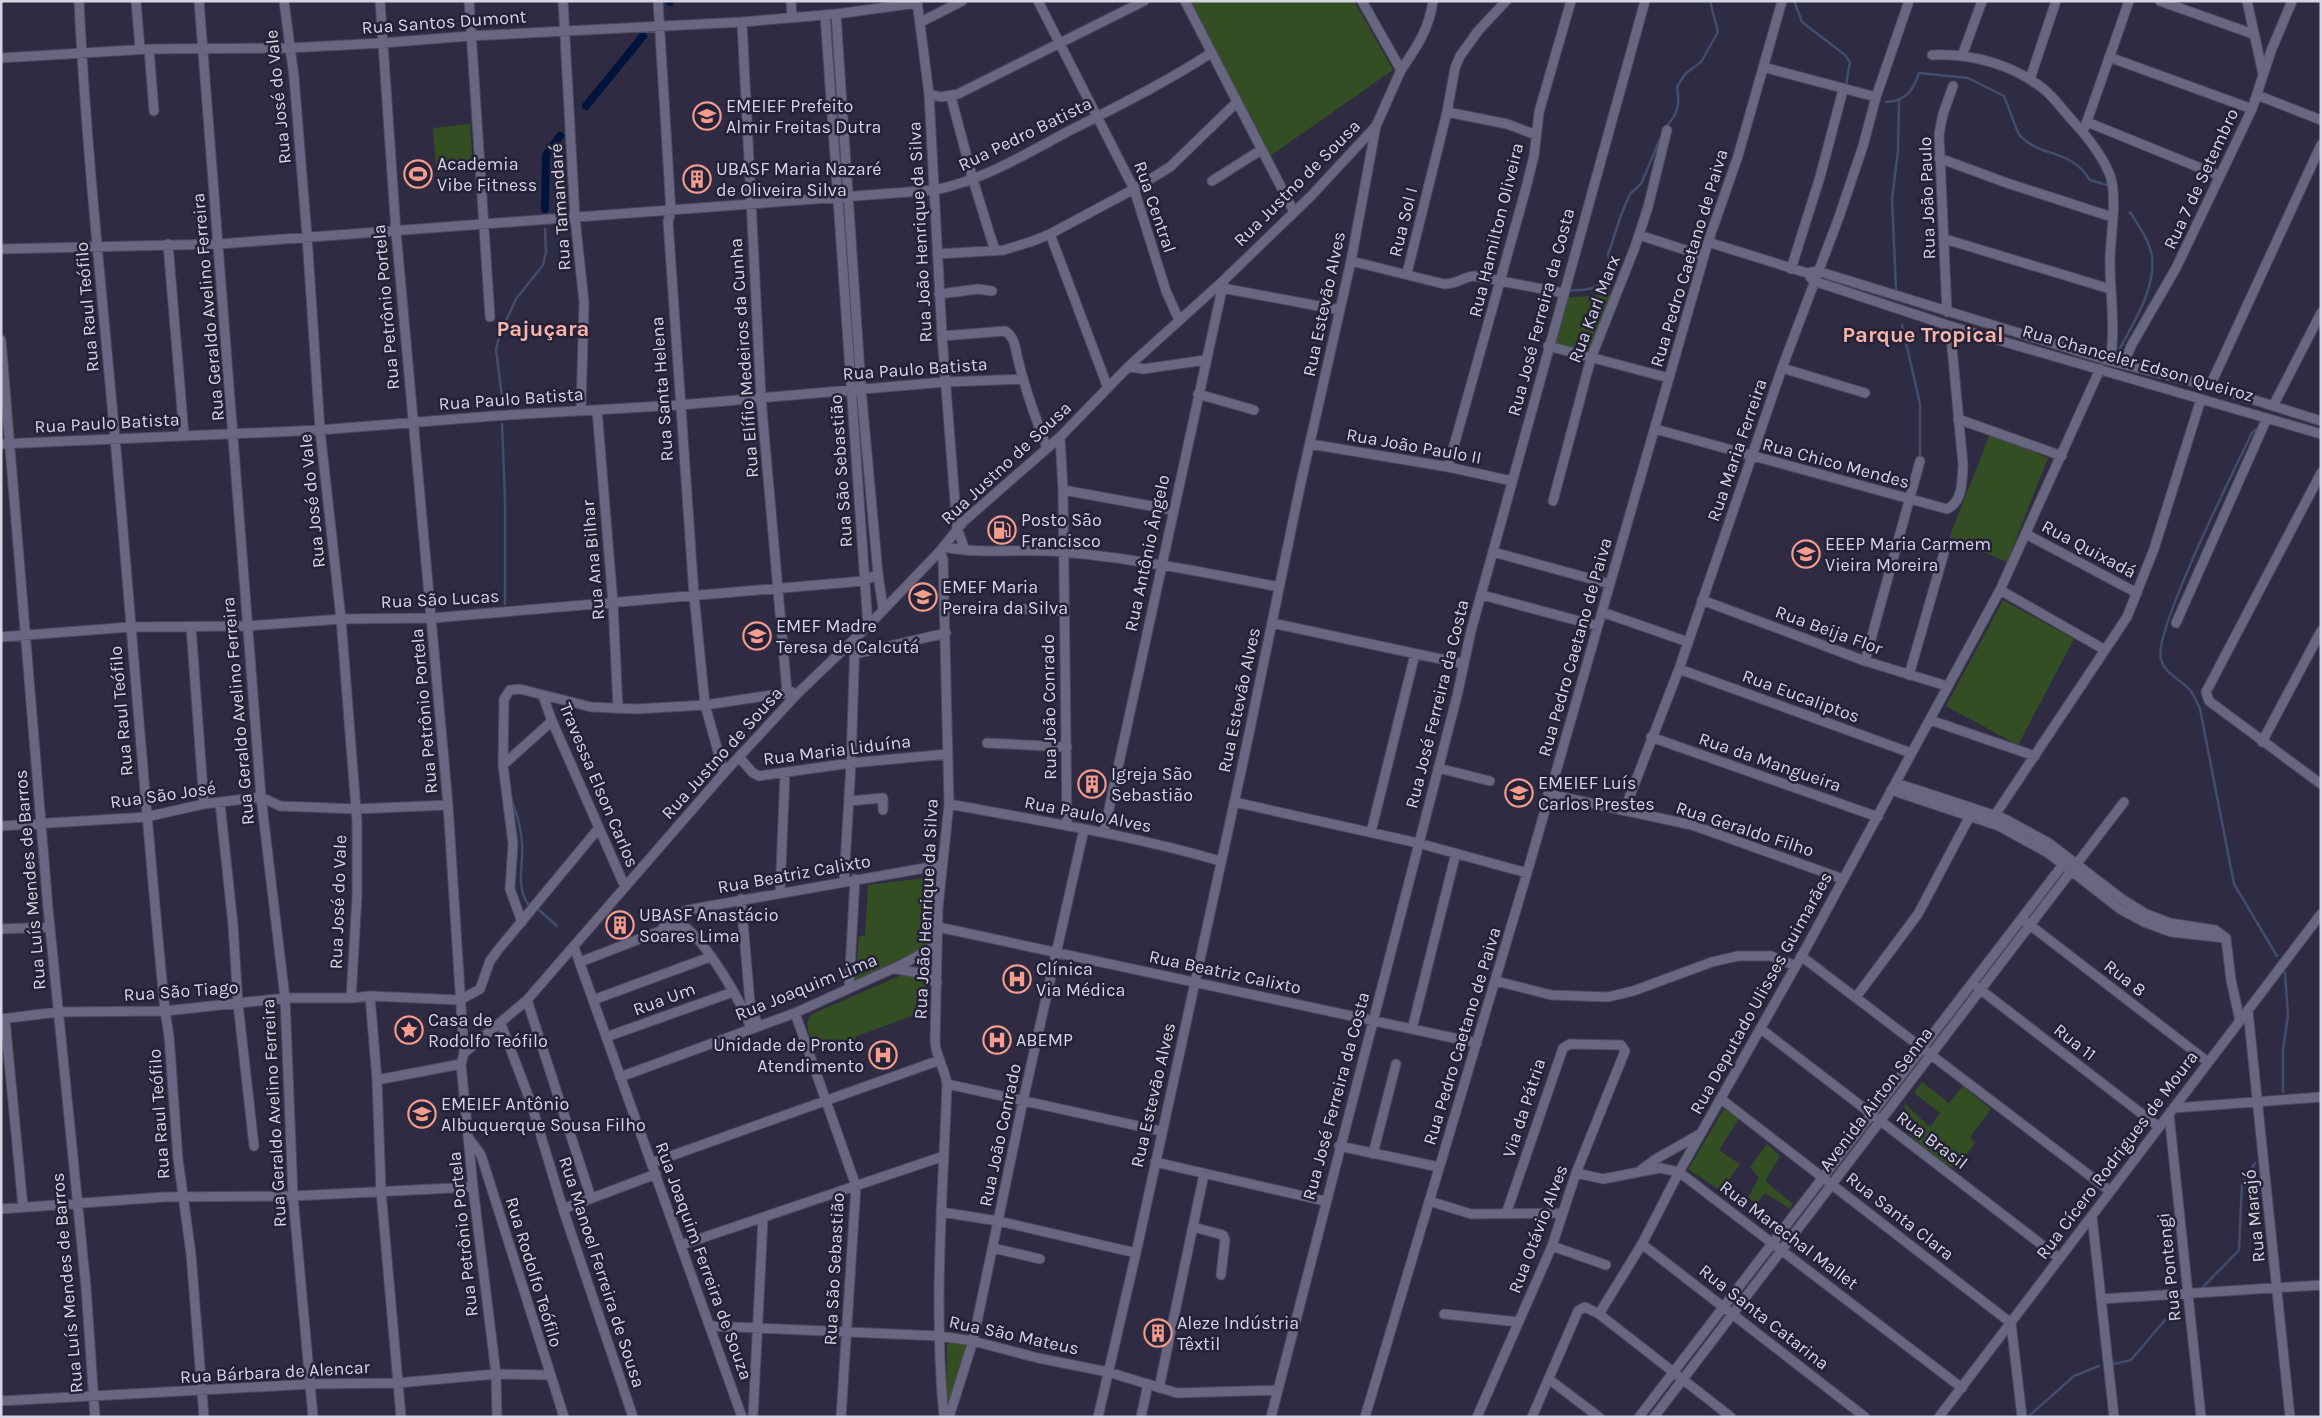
<svg xmlns="http://www.w3.org/2000/svg" width="2322" height="1418" font-family="Karla,sans-serif">
<style>
.green{fill:#334e23}
.lines{fill:none;stroke-linecap:round;stroke-linejoin:round}
.stream{stroke:#424d6e;stroke-width:2.5}
.canal{stroke:#02133b;stroke-width:8}
.minor-casing{stroke:#4c495d;stroke-width:11}
.minor{stroke:#696681;stroke-width:9}
.labels{text-anchor:middle;stroke-width:5;stroke-linejoin:round;paint-order:stroke}
.street-label{font-size:18px;fill:#d6d5e4;stroke:#252138}
.poi-label{font-size:18px;fill:#d6d5e4;stroke:#252138;text-anchor:start}
.district-label{font-size:22px;font-weight:bold;fill:#f7b5a8;stroke:#252138}
</style>
<rect width="100%" height="100%" fill="#2e2b42"/>
<!-- green -->
<path class="green" d="M1190,1H1354L1393,70L1270,156Z
M470,124L473,164L436,166L433,128Z
M1613,294L1590,351L1585,353L1556,345L1553,338L1564,298Z
M1990,434L2048,458L2007,562L1949,538Z
M2003,600L2074,639L2018,745L1946,706Z
M934,877L929,950L860,983L855,980L859,936H865L868,885Z
M904,974C930,977 936,1001 920,1019L912,1016L857,1036L848,1050L815,1049C811,1038 802,1022 812,1014Z
M1922,1082L1949,1103L1963,1086L1991,1109L1970,1137L1975,1143L1955,1169L1937,1159L1910,1135L1904,1103L1930,1127L1940,1113L1914,1093Z
M1724,1109L1739,1119L1719,1150L1740,1164L1721,1191L1688,1169Z
M1767,1144L1780,1156L1765,1181L1793,1204L1790,1209L1765,1193L1756,1204L1748,1197L1759,1178L1750,1167Z
M949,1342L967,1344L968,1347L947,1409V1344Z"/>
<g class="lines">
<!-- stream -->
<path class="stream" d="M1794,1L1802,22L1845,55L1850,62L1846,85
M1886,102C1906,101 1913,91 1919,73L1968,78L2004,96C2007,103 2017,132 2020,136C2042,158 2070,148 2090,180L2110,186
M1666,127C1678,114 1680,105 1677,87L1685,74L1701,62L1718,32L1710,1
M1896,289L1892,199L1898,150L1899,101
M1569,290C1586,291 1596,289 1611,278L1613,269L1608,255L1621,215L1630,194L1641,184L1661,137
M1902,325L1920,404V459
M2119,350C2133,324 2156,288 2152,257C2150,241 2138,225 2130,212
M503,405L496,349L500,334L516,299L543,265L546,252L545,229
M502,424L505,498V604
M2259,427L2252,433C2236,466 2152,633 2161,659C2165,674 2180,679 2189,689C2194,694 2197,703 2200,709L2234,884L2277,956
M512,801C517,814 521,829 522,843C524,865 515,884 528,904
M539,910L557,926
M2283,1092V1050L2288,1016L2285,972
M2203,1287L2239,1250L2242,1184L2255,1163
M2114,1364L2131,1360L2165,1320
M2029,1416L2074,1376L2099,1366"/>
<!-- canal -->
<path class="canal" d="M670,2V1
M586,106L643,36
M545,209L546,155L560,136"/>
<!-- minor casing -->
<g class="minor-casing">
<path id="minor" d="M79,1C86,147 102,292 115,438C132,629 146,820 165,1011L169,1036L178,1159L191,1254L204,1417
M136,1L140,49
M199,1L261,797L285,998L293,1196L313,1417
M284,1L294,77L307,236L320,430L341,619L357,822V896L351,998
M380,1L396,231L448,805L464,1053L461,1064L473,1187L496,1374L497,1417
M469,1L490,317
M563,1L575,218L584,302L581,410
M658,1L671,212L668,221L694,595L705,705L724,773
M791,1L792,18
M917,1L929,94L942,336L957,528L965,550
M1038,1L1134,189L1166,291L1179,320
M1185,1L1294,212
M2160,1L2253,34
M2247,1L2263,74
M836,14L861,388L878,574L883,609
M825,15L868,626
M742,22L761,398L787,692
M921,22L962,1
M149,49L154,111
M1932,55C1972,53 2015,65 2046,91C2055,99 2063,110 2071,119C2086,135 2102,155 2110,175C2118,198 2110,237 2110,262C2110,296 2116,328 2110,361
M1962,56L1982,1
M2109,57L2252,109
M1,58L149,49L289,48L382,43L470,36L742,22L836,14L917,3
M1401,70C1417,47 1429,29 1433,1
M2030,79L2056,1
M929,94L941,97L958,94L1144,1
M2257,95L2321,120
M951,97L973,180L995,251
M1876,97L1909,1
M1447,112L1507,124L1536,135
M2087,122L2220,176
M2085,127L2129,1
M1939,158L2007,183L2112,217
M1212,181L1261,150
M1050,234L1108,388
M1639,235L1704,256
M1945,239L2110,289
M1708,242L1807,273L1817,271L2110,361L2210,386L2321,421
M168,244L184,435
M1,249L219,244L935,190C983,180 1024,155 1067,132C1116,107 1165,83 1211,53
M937,254L1004,250L1033,241L1050,234L1134,189L1170,167L1237,102
M1351,261L1444,284C1456,285 1464,276 1475,276L1563,293
M1791,269L1820,177L1843,90
M1407,273L1447,112L1455,68L1460,56L1478,31L1506,1
M1810,277L1814,281L1950,326L2321,434
M1222,288L1340,310
M939,294L978,289L992,291
M1947,312L1939,134L1943,114L1953,86
M942,336L1005,331C1014,336 1015,346 1017,355C1024,387 1035,417 1047,448
M1,340L48,908L86,1287L95,1417
M1548,346L1669,378
M2124,364L2131,346L2176,268L2252,109L2271,51L2292,1
M1129,366L1143,369L1206,360
M1782,368L1865,393
M2210,386L2321,145
M1198,394L1254,410
M2273,406L2321,313
M597,410L613,603L618,709
M1958,419L2062,456
M1655,429L1947,509C1963,502 1962,480 1963,465L1950,326
M1060,437L1063,490L1067,826
M1,444L320,430L493,416L679,405L945,382L1022,379
M1310,444L1448,467L1512,481
M1448,467L1526,188L1534,156L1539,112L1571,1
M2321,473L2206,692L2209,701L2321,784
M1063,490L1173,510
M1553,501L1591,358L1635,247L1648,207L1667,130
M2026,534L2137,593
M944,547C984,555 1025,548 1065,552C1137,559 1208,573 1279,587
M940,551L943,559L949,804L938,908L935,1042C936,1057 945,1069 947,1084C943,1194 933,1307 944,1417
M1493,552L1610,584
M2000,590L2105,650
M1482,595L1598,626
M1702,600L1865,661L1947,686
M1021,609L1063,611
M1602,612L1688,642
M1272,623L1464,664
M2176,623L2267,418
M191,627L204,804
M1,637L130,627L247,626L341,619L433,618L864,581L878,574
M855,654L946,633
M1865,661L1920,461
M1679,669L1911,753
M1909,675L1946,546
M543,696L552,721L625,887
M1930,720L2035,756
M1651,737L1878,817
M2262,742L2321,631
M987,743L1067,747
M739,757L753,773L759,776L851,763L948,754
M503,765L552,721
M1438,768L1490,781
M1896,783L2003,818L2049,843L2122,899L2146,914L2170,923L2215,930L2226,938
M1891,790L1999,826L2048,853L2120,909L2144,922L2171,932L2226,938
M1548,794L1692,825L1843,879
M849,801L883,798V810
M1234,802L1418,843L1527,873
M220,803L233,925L238,1004L254,1146
M949,804C1040,821 1131,835 1220,861
M1624,811L1679,669L1782,368L1839,217L1863,146L1876,97L1763,67
M1991,821L2127,617L2154,549L2201,399
M1,826L146,817L204,804L261,797L280,806L356,809L448,805
M1104,832L1224,280
M1371,832L1415,654
M844,881L851,763L855,639
M780,893L785,773
M741,899L750,1003L758,1026
M522,922L510,889L513,844L503,765L504,699L510,690L520,689L591,707L636,709L705,705L792,692
M2026,922L2208,1062
M938,927L1477,1043
M1,929L50,927
M660,931L674,916L687,910L942,865
M2226,938L2231,980L2240,1021
M574,947L742,1417
M1801,956L2110,1191
M580,962L660,931L684,926C707,943 741,1001 751,1028
M895,969L920,973L937,983
M1496,981L1551,995L1608,997L1633,991L1712,962L1738,956H1771L1796,966
M849,987L855,879
M1977,987L2159,1127
M370,996L377,1080L381,1191L401,1417
M1856,997L1918,914L1972,812
M527,1000L591,1198
M593,1000L710,957
M2248,1011L2290,1417
M795,1013L856,1186L841,1417
M1,1019L58,1012L165,1011L285,998H351L370,996L460,1000L480,989L490,961L498,950L598,829
M5,1019L23,1207
M501,1024L531,1103L563,1209L633,1417
M1412,1029L1456,853
M1761,1029L2059,1258
M606,1037L733,992
M464,1053L527,1000L724,773L798,693L868,626L940,551L964,521L1060,437L1129,366L1224,280L1311,196L1376,126
M620,1077L795,1013L903,964L937,945
M377,1080L461,1064
M947,1084L1161,1131
M1721,1099L2011,1323L2022,1417
M2174,1108L2321,1097
M2169,1114L2201,1417
M470,1140L481,1155L564,1417
M1339,1146L1439,1167
M1373,1154L1396,1064
M1155,1162L1325,1201
M651,1163L940,1060
M1641,1170L1656,1159L1700,1134
M1576,1173L1603,1179L1660,1168L1679,1172L1962,1388
M1429,1201L1471,1214L1562,1213
M1,1209L164,1197L293,1196L473,1187
M563,1209L656,1174
M941,1212L998,1221L1136,1253
M2092,1216L2114,1417
M1193,1227L1223,1235L1225,1240L1221,1275
M1642,1244L1865,1417
M681,1245L944,1156
M1552,1246L1606,1265
M993,1248L1040,1259
M2101,1299L2321,1285
M1444,1314L1518,1322
M1599,1314L1642,1244L1679,1172L1806,948L2000,590L2100,369
M710,1326L940,1336L973,1341L1038,1358L1108,1372L1177,1393L1278,1390
M1550,1380L1599,1417
M1159,1388L1204,1174
M1,1401L311,1384L397,1383L496,1374L549,1375
M753,1417L763,1219
M949,1417L973,1341L1023,1101L1084,829
M1098,1417L1136,1253L1245,753L1301,482L1351,261L1376,126L1401,70L1362,1
M1141,1417L1148,1384
M1271,1417L1457,696L1471,631L1645,1
M1365,1417L1527,873L1708,242L1738,156L1782,1
M1477,1417L1552,1246L1576,1173L1625,1051L1621,1045L1570,1044L1563,1048L1506,1214
M1532,1417L1578,1311L1585,1307L1599,1314L1731,1417
M1639,1417L2068,858
M1654,1417L2124,802
M1939,1417L2321,914"/>
</g>
<!-- minor -->
<use href="#minor" class="minor"/>
</g>
<!-- icons -->
<defs>
<g id="school-ring" transform="scale(1.4375)"><circle r="9.5" fill="#252138" stroke="#f49d8c" stroke-width="1.5"/><path d="M0-5L7-2L0 1L-7-2ZM-4 1L0 2.5L4 1V4Q0 6-4 4Z" fill="#f49d8c"/></g>
<g id="stadium-ring" transform="scale(1.4375)"><circle r="9.5" fill="#252138" stroke="#f49d8c" stroke-width="1.5"/><path d="M0-5a6.5 5 0 1 0 0 10a6.5 5 0 1 0 0-10ZM-3.5-1.8h7v3.6h-7Z" fill="#f49d8c"/></g>
<g id="building-ring" transform="scale(1.4375)"><circle r="9.5" fill="#252138" stroke="#f49d8c" stroke-width="1.5"/><path d="M-4-6H4V6H1V3H-1V6H-4ZM-2.5-4.3h1.7v1.8h-1.7ZM.8-4.3h1.7v1.8H.8ZM-2.5-1h1.7V.8h-1.7ZM.8-1h1.7V.8H.8Z" fill="#f49d8c"/></g>
<g id="fuel-ring" transform="scale(1.4375)"><circle r="9.5" fill="#252138" stroke="#f49d8c" stroke-width="1.5"/><path d="M-5.5-6h7V0h2V4h1.3V-2.5L3-4.5l.8-.8L6-3V5H2.5V1h-1V6h-7ZM-4.2-4.7v3.2H.2V-4.7Z" fill="#f49d8c"/></g>
<g id="hospital-ring" transform="scale(1.4375)"><circle r="9.5" fill="#252138" stroke="#f49d8c" stroke-width="1.5"/><path d="M-5-5h3v3.5h4V-5h3V5h-3V1.5h-4V5h-3Z" fill="#f49d8c"/></g>
<g id="sight-ring" transform="scale(1.4375)"><circle r="9.5" fill="#252138" stroke="#f49d8c" stroke-width="1.5"/><path d="M0-6L1.8-2.2L6-1.7L2.9 1.2L3.7 5.4L0 3.3L-3.7 5.4L-2.9 1.2L-6-1.7L-1.8-2.2Z" fill="#f49d8c"/></g>
</defs>
<g fill-rule="evenodd">
<use href="#school-ring" x="707" y="116"/>
<use href="#stadium-ring" x="418" y="174"/>
<use href="#building-ring" x="697" y="179"/>
<use href="#fuel-ring" x="1002" y="530"/>
<use href="#school-ring" x="1806" y="554"/>
<use href="#school-ring" x="923" y="597"/>
<use href="#school-ring" x="757" y="636"/>
<use href="#building-ring" x="1092" y="784"/>
<use href="#school-ring" x="1519" y="793"/>
<use href="#building-ring" x="620" y="925"/>
<use href="#hospital-ring" x="1017" y="979"/>
<use href="#sight-ring" x="409" y="1030"/>
<use href="#hospital-ring" x="997" y="1040"/>
<use href="#hospital-ring" x="883" y="1055"/>
<use href="#school-ring" x="422" y="1114"/>
<use href="#building-ring" x="1158" y="1333"/>
</g>
<g class="labels">
<!-- street labels -->
<g class="street-label">
<text transform="translate(444 22) rotate(-4)" y="6">Rua Santos Dumont</text>
<text transform="translate(278 97) rotate(-96)" y="6">Rua José do Vale</text>
<text transform="translate(1025 134) rotate(-26)" y="6">Rua Pedro Batista</text>
<text transform="translate(2201 179) rotate(-65)" y="6">Rua 7 de Setembro</text>
<text transform="translate(1297 183) rotate(-45)" y="6">Rua Justno de Sousa</text>
<text transform="translate(1927 198) rotate(-92)" y="6">Rua João Paulo</text>
<text transform="translate(560 207) rotate(-94)" y="6">Rua Tamandaré</text>
<text transform="translate(1155 207) rotate(71)" y="6">Rua Central</text>
<text transform="translate(1403 222) rotate(-76)" y="6">Rua Sol I</text>
<text transform="translate(1496 230) rotate(-76)" y="6">Rua Hamilton Oliveira</text>
<text transform="translate(920 232) rotate(-93)" y="6">Rua João Henrique da Silva</text>
<text transform="translate(1689 258) rotate(-73)" y="6">Rua Pedro Caetano de Paiva</text>
<text transform="translate(1324 304) rotate(-78)" y="6">Rua Estevão Alves</text>
<text transform="translate(87 307) rotate(-95)" y="6">Rua Raul Teófilo</text>
<text transform="translate(208 307) rotate(-95)" y="6">Rua Geraldo Avelino Ferreira</text>
<text transform="translate(386 307) rotate(-95)" y="6">Rua Petrônio Portela</text>
<text transform="translate(1594 309) rotate(-69)" y="6">Rua Karl Marx</text>
<text transform="translate(1541 312) rotate(-75)" y="6">Rua José Ferreira da Costa</text>
<text transform="translate(744 358) rotate(-94)" y="6">Rua Elífio Medeiros da Cunha</text>
<text transform="translate(2138 363) rotate(16)" y="6">Rua Chanceler Edson Queiroz</text>
<text transform="translate(915 369) rotate(-4)" y="6">Rua Paulo Batista</text>
<text transform="translate(662 389) rotate(-94)" y="6">Rua Santa Helena</text>
<text transform="translate(511 399) rotate(-4)" y="6">Rua Paulo Batista</text>
<text transform="translate(107 423) rotate(-3)" y="6">Rua Paulo Batista</text>
<text transform="translate(1414 446) rotate(10)" y="6">Rua João Paulo II</text>
<text transform="translate(1737 450) rotate(-71)" y="6">Rua Maria Ferreira</text>
<text transform="translate(1006 463) rotate(-43)" y="6">Rua Justno de Sousa</text>
<text transform="translate(1836 463) rotate(15)" y="6">Rua Chico Mendes</text>
<text transform="translate(841 471) rotate(-94)" y="6">Rua São Sebastião</text>
<text transform="translate(312 501) rotate(-96)" y="6">Rua José do Vale</text>
<text transform="translate(2089 549) rotate(28)" y="6">Rua Quixadá</text>
<text transform="translate(1147 553) rotate(-78)" y="6">Rua Antônio Ângelo</text>
<text transform="translate(593 560) rotate(-95)" y="6">Rua Ana Bilhar</text>
<text transform="translate(440 599) rotate(-3)" y="6">Rua São Lucas</text>
<text transform="translate(1829 630) rotate(20)" y="6">Rua Beija Flor</text>
<text transform="translate(1575 647) rotate(-74)" y="6">Rua Pedro Caetano de Paiva</text>
<text transform="translate(1801 696) rotate(20)" y="6">Rua Eucaliptos</text>
<text transform="translate(1239 700) rotate(-78)" y="6">Rua Estevão Alves</text>
<text transform="translate(1437 704) rotate(-76)" y="6">Rua José Ferreira da Costa</text>
<text transform="translate(1049 707) rotate(-91)" y="6">Rua João Conrado</text>
<text transform="translate(121 711) rotate(-95)" y="6">Rua Raul Teófilo</text>
<text transform="translate(238 711) rotate(-95)" y="6">Rua Geraldo Avelino Ferreira</text>
<text transform="translate(424 711) rotate(-95)" y="6">Rua Petrônio Portela</text>
<text transform="translate(837 750) rotate(-7)" y="6">Rua Maria Liduína</text>
<text transform="translate(722 753) rotate(-48)" y="6">Rua Justno de Sousa</text>
<text transform="translate(1770 762) rotate(19)" y="6">Rua da Mangueira</text>
<text transform="translate(599 785) rotate(67)" y="6">Travessa Elson Carlos</text>
<text transform="translate(163 795) rotate(-8)" y="6">Rua São José</text>
<text transform="translate(1088 814) rotate(11)" y="6">Rua Paulo Alves</text>
<text transform="translate(1745 829) rotate(18)" y="6">Rua Geraldo Filho</text>
<text transform="translate(794 874) rotate(-10)" y="6">Rua Beatriz Calixto</text>
<text transform="translate(30 880) rotate(-95)" y="6">Rua Luís Mendes de Barros</text>
<text transform="translate(338 902) rotate(-88)" y="6">Rua José do Vale</text>
<text transform="translate(926 909) rotate(-87)" y="6">Rua João Henrique da Silva</text>
<text transform="translate(1225 972) rotate(12)" y="6">Rua Beatriz Calixto</text>
<text transform="translate(2125 978) rotate(38)" y="6">Rua 8</text>
<text transform="translate(806 987) rotate(-22)" y="6">Rua Joaquim Lima</text>
<text transform="translate(181 991) rotate(-4)" y="6">Rua São Tiago</text>
<text transform="translate(1761 993) rotate(-61)" y="6">Rua Deputado Ulisses Guimarães</text>
<text transform="translate(664 999) rotate(-20)" y="6">Rua Um</text>
<text transform="translate(1462 1036) rotate(-73)" y="6">Rua Pedro Caetano de Paiva</text>
<text transform="translate(2075 1042) rotate(38)" y="6">Rua 11</text>
<text transform="translate(1153 1095) rotate(-77)" y="6">Rua Estevão Alves</text>
<text transform="translate(1336 1096) rotate(-75)" y="6">Rua José Ferreira da Costa</text>
<text transform="translate(1876 1099) rotate(-53)" y="6">Avenida Airton Senna</text>
<text transform="translate(1524 1108) rotate(-72)" y="6">Via da Pátria</text>
<text transform="translate(274 1113) rotate(-93)" y="6">Rua Geraldo Avelino Ferreira</text>
<text transform="translate(159 1114) rotate(-94)" y="6">Rua Raul Teófilo</text>
<text transform="translate(1000 1135) rotate(-78)" y="6">Rua João Conrado</text>
<text transform="translate(1932 1140) rotate(37)" y="6">Rua Brasil</text>
<text transform="translate(2117 1155) rotate(-53)" y="6">Rua Cícero Rodrigues de Moura</text>
<text transform="translate(1900 1216) rotate(38)" y="6">Rua Santa Clara</text>
<text transform="translate(2254 1216) rotate(-96)" y="6">Rua Marajó</text>
<text transform="translate(1538 1229) rotate(-69)" y="6">Rua Otávio Alves</text>
<text transform="translate(463 1234) rotate(-96)" y="6">Rua Petrônio Portela</text>
<text transform="translate(1789 1235) rotate(37)" y="6">Rua Marechal Mallet</text>
<text transform="translate(704 1261) rotate(70)" y="6">Rua Joaquim Ferreira de Souza</text>
<text transform="translate(2169 1267) rotate(-96)" y="6">Rua Pontengi</text>
<text transform="translate(834 1269) rotate(-87)" y="6">Rua São Sebastião</text>
<text transform="translate(534 1272) rotate(73)" y="6">Rua Rodolfo Teófilo</text>
<text transform="translate(602 1272) rotate(72)" y="6">Rua Manoel Ferreira de Sousa</text>
<text transform="translate(67 1283) rotate(-95)" y="6">Rua Luís Mendes de Barros</text>
<text transform="translate(1764 1317) rotate(38)" y="6">Rua Santa Catarina</text>
<text transform="translate(1014 1335) rotate(12)" y="6">Rua São Mateus</text>
<text transform="translate(275 1372) rotate(-3)" y="6">Rua Bárbara de Alencar</text>
</g>
<!-- poi labels -->
<g class="poi-label">
<text x="726" y="112">EMEIEF Prefeito<tspan x="726" dy="21">Almir Freitas Dutra</tspan></text>
<text x="437" y="170">Academia<tspan x="437" dy="21">Vibe Fitness</tspan></text>
<text x="716" y="175">UBASF Maria Nazaré<tspan x="716" dy="21">de Oliveira Silva</tspan></text>
<text x="1021" y="526">Posto São<tspan x="1021" dy="21">Francisco</tspan></text>
<text x="1825" y="550">EEEP Maria Carmem<tspan x="1825" dy="21">Vieira Moreira</tspan></text>
<text x="942" y="593">EMEF Maria<tspan x="942" dy="21">Pereira da Silva</tspan></text>
<text x="776" y="632">EMEF Madre<tspan x="776" dy="21">Teresa de Calcutá</tspan></text>
<text x="1111" y="780">Igreja São<tspan x="1111" dy="21">Sebastião</tspan></text>
<text x="1538" y="789">EMEIEF Luís<tspan x="1538" dy="21">Carlos Prestes</tspan></text>
<text x="639" y="921">UBASF Anastácio<tspan x="639" dy="21">Soares Lima</tspan></text>
<text x="1036" y="975">Clínica<tspan x="1036" dy="21">Via Médica</tspan></text>
<text x="428" y="1026">Casa de<tspan x="428" dy="21">Rodolfo Teófilo</tspan></text>
<text x="1016" y="1046">ABEMP</text>
<text x="864" y="1051" text-anchor="end">Unidade de Pronto<tspan x="864" dy="21">Atendimento</tspan></text>
<text x="441" y="1110">EMEIEF Antônio<tspan x="441" dy="21">Albuquerque Sousa Filho</tspan></text>
<text x="1177" y="1329">Aleze Indústria<tspan x="1177" dy="21">Têxtil</tspan></text>
</g>
<!-- district labels -->
<g class="district-label">
<text x="543" y="336">Pajuçara</text>
<text x="1923" y="342">Parque Tropical</text>
</g>
</g>
<!-- border -->
<rect width="2322" height="1418" fill="none" stroke="#d6d5e4" stroke-width="5"/>
</svg>
